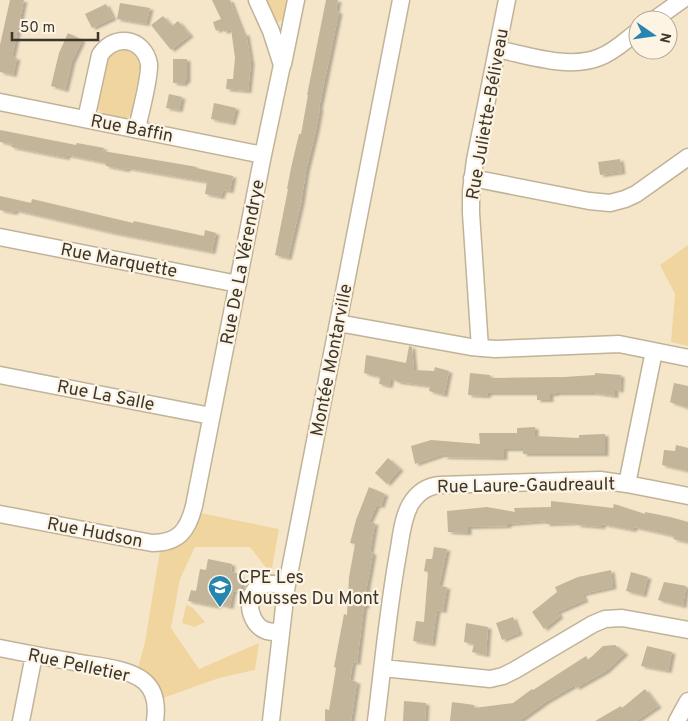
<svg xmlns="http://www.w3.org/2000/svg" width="688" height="721" font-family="Overpass,sans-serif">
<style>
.green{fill:#f1d59f}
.building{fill:#c3b59a;filter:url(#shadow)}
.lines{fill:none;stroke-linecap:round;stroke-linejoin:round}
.minor-casing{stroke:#c0b398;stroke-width:19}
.minor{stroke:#fff;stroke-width:16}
.labels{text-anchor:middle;stroke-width:4.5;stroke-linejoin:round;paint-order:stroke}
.street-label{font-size:18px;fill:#3c362c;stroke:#fdf4e3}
.poi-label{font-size:18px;fill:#3c362c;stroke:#fdf4e3;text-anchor:start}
</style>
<defs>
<filter id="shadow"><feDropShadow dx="3.5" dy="2" stdDeviation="1" flood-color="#0004"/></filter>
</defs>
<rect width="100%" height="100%" fill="#f5e6ca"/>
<!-- green -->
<path class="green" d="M266,0H287L283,19L280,22L275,21Z
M123,49C133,51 139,57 140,67L132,112C131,115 131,117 126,118C118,120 99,115 96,106C100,88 100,52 123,49Z
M688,245V346L671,342L675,294L660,265Z
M200,513L279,529L271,574L250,547H195L180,579L171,628L199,669L259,643L255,670L219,678L163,698L155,680L138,668L145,642L160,551C181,550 197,535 200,513Z
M186,605L192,607L205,622L194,627L182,623Z"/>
<!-- building -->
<path class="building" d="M10,0H24L12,57L17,58L13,75L0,72V45Z
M212,0H230L243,34L246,33L251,63L248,91L226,89L227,79H233L235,58L231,29L224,32L222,28L216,31L213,22L221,19Z
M326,0H338L336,11L339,12L319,108H320L316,130L306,171L301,203L288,258L275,255L288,189H287L291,168L299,134H301L308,95H307Z
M120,3L150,8L146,24L117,19Z
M106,4L113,18L92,28L85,14Z
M163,16L172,26L178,21L190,35L171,50L151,25Z
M68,33L82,40L72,61L65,90L51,86L59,53Z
M173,59H187V81H185L184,84L173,83Z
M169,94L182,97L179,110L166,108Z
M214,103L236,108L232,123L211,119Z
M0,130L76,145L77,143L104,148L103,151L197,167L196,168L233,176L230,191L223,190L221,197L205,194L207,182L127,168L126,170L106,166V163L67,155L66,158L11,147L12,144L0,142Z
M620,159L622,172L600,175L598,162Z
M0,196L31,203L32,199L133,223L134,221L204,236L205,230L216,233L212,252L114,233L15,210L14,213L0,210Z
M409,346L412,347L414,370L434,371L435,367L449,371L444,395L429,391L430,386L398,382L391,378L389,386L379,384L380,377L364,373L366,355L406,363Z
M470,373L490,375V378L564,377L595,375V373L621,375L620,391L615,389V396L595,393H555L556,394H550V400H537V393H488L487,396L468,395Z
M674,383L688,386V408L670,402Z
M535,427V436L579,438V435L605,434V454H523V449H504V458L444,457V454L415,464L411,446L431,440L480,444L479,433H517V428Z
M676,445L688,448V471L662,465L664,450L675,451Z
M388,458L400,469L387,484L375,473Z
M369,487L385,494L381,506L377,505L369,522L375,523L370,552L373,553L367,586L366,607L364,606L357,663L353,662L350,680L357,682L351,721H325V709L329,710L336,668L334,667L344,614L347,615L349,577L355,544L350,543L356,520Z
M551,501L613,508L614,504L645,514V512L670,517L688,522V542L673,539L674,536L634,527L633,530L602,524V527L577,525V523L546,524V521L508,524V526L468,527V533L448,532L447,511L487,507L515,512L514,508L551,507Z
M434,547L447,549L439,586L447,587L443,611L437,610L432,644L413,641L416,621L424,622L428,572L424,571L426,559H432Z
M208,559L232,564L231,572L238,573L237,576L243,577L240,592L233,591L230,607L218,604V607L188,601L191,590L196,591L200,569L206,570Z
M611,570L613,587L582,594L585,600L557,612L560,616L544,629L532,612L557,592L555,587L578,577Z
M631,572L648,577L643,595L626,591Z
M664,582L686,586L683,606L658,600Z
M513,617L519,633L502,640L496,623Z
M466,623L488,627L486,655L472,652L474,644L464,642Z
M615,645L625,653L606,671L576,688L575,685L547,701L519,721H450L452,702L474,705V708L513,703L532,689L533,690L586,656L588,660L603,646Z
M647,646L672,652L668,671L641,666Z
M645,689L658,706L636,721H595L621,706L622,708Z
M404,701L426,703L425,721H403Z"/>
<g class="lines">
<!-- minor casing -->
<g class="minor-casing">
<path id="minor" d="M654,20L682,0
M497,49C527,55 570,70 600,57C614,52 626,40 638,31
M283,64L296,0
M0,102L263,155
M86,119L100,55C106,46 115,40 126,41C138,42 147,52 149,64C150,79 140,113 137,129
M472,178L589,201L610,203L625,199L636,194L688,157
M0,237L238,284
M338,323L471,347L495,349L619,344L688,358
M480,348L471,213V191L475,160L507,0
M0,375L211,416
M627,484L654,351
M0,514L152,543C179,543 188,530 194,506L263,155L282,65L271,31L257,0
M280,632C273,632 266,632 261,628C248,619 244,591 263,585C270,582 279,585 286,586
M0,648C25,653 50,658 75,662C95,666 130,668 145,682C156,692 157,707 155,721
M383,668L490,679L503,676L515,670L593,624L605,619L622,618L688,630
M21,721L34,655
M271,721L286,590L401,0
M376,721C383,665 388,609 398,554C401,538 402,520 410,505C417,493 427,486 440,485L600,480L627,484L688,496
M677,721L688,701"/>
</g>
<!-- minor -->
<use href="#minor" class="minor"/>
</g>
<!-- icons -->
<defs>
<g id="school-pin" transform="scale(1.25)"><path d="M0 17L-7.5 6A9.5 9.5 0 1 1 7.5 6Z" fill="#2685b1" stroke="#fdf4e3"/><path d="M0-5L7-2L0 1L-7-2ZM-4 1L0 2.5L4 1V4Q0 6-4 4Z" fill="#fff"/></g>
</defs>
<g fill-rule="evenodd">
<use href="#school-pin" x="220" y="587"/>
</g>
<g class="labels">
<!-- street labels -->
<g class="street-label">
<text transform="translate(487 114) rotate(-80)" y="6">Rue Juliette-Béliveau</text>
<text transform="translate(132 128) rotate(11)" y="6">Rue Baffin</text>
<text transform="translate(119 260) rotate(11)" y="6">Rue Marquette</text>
<text transform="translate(242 262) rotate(-79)" y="6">Rue De La Vérendrye</text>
<text transform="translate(331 360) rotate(-79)" y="6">Montée Montarville</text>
<text transform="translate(106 395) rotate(11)" y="6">Rue La Salle</text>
<text transform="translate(526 485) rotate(-1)" y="6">Rue Laure-Gaudreault</text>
<text transform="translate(95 532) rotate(11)" y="6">Rue Hudson</text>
<text transform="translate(79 665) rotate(12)" y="6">Rue Pelletier</text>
</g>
<!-- poi labels -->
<g class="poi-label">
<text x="238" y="583">CPE Les<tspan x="238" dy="21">Mousses Du Mont</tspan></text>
</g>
</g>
<!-- north arrow -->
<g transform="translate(653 35) rotate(103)"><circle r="24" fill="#fdf4e3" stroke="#b0a89a"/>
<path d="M0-4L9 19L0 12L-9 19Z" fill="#2685b1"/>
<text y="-8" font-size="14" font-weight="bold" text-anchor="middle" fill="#3c362c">N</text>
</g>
<!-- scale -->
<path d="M12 32v8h86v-8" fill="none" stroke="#3c362c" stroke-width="2.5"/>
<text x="20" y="32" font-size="15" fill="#3c362c" stroke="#fdf4e3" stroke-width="4" paint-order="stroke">50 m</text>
</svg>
